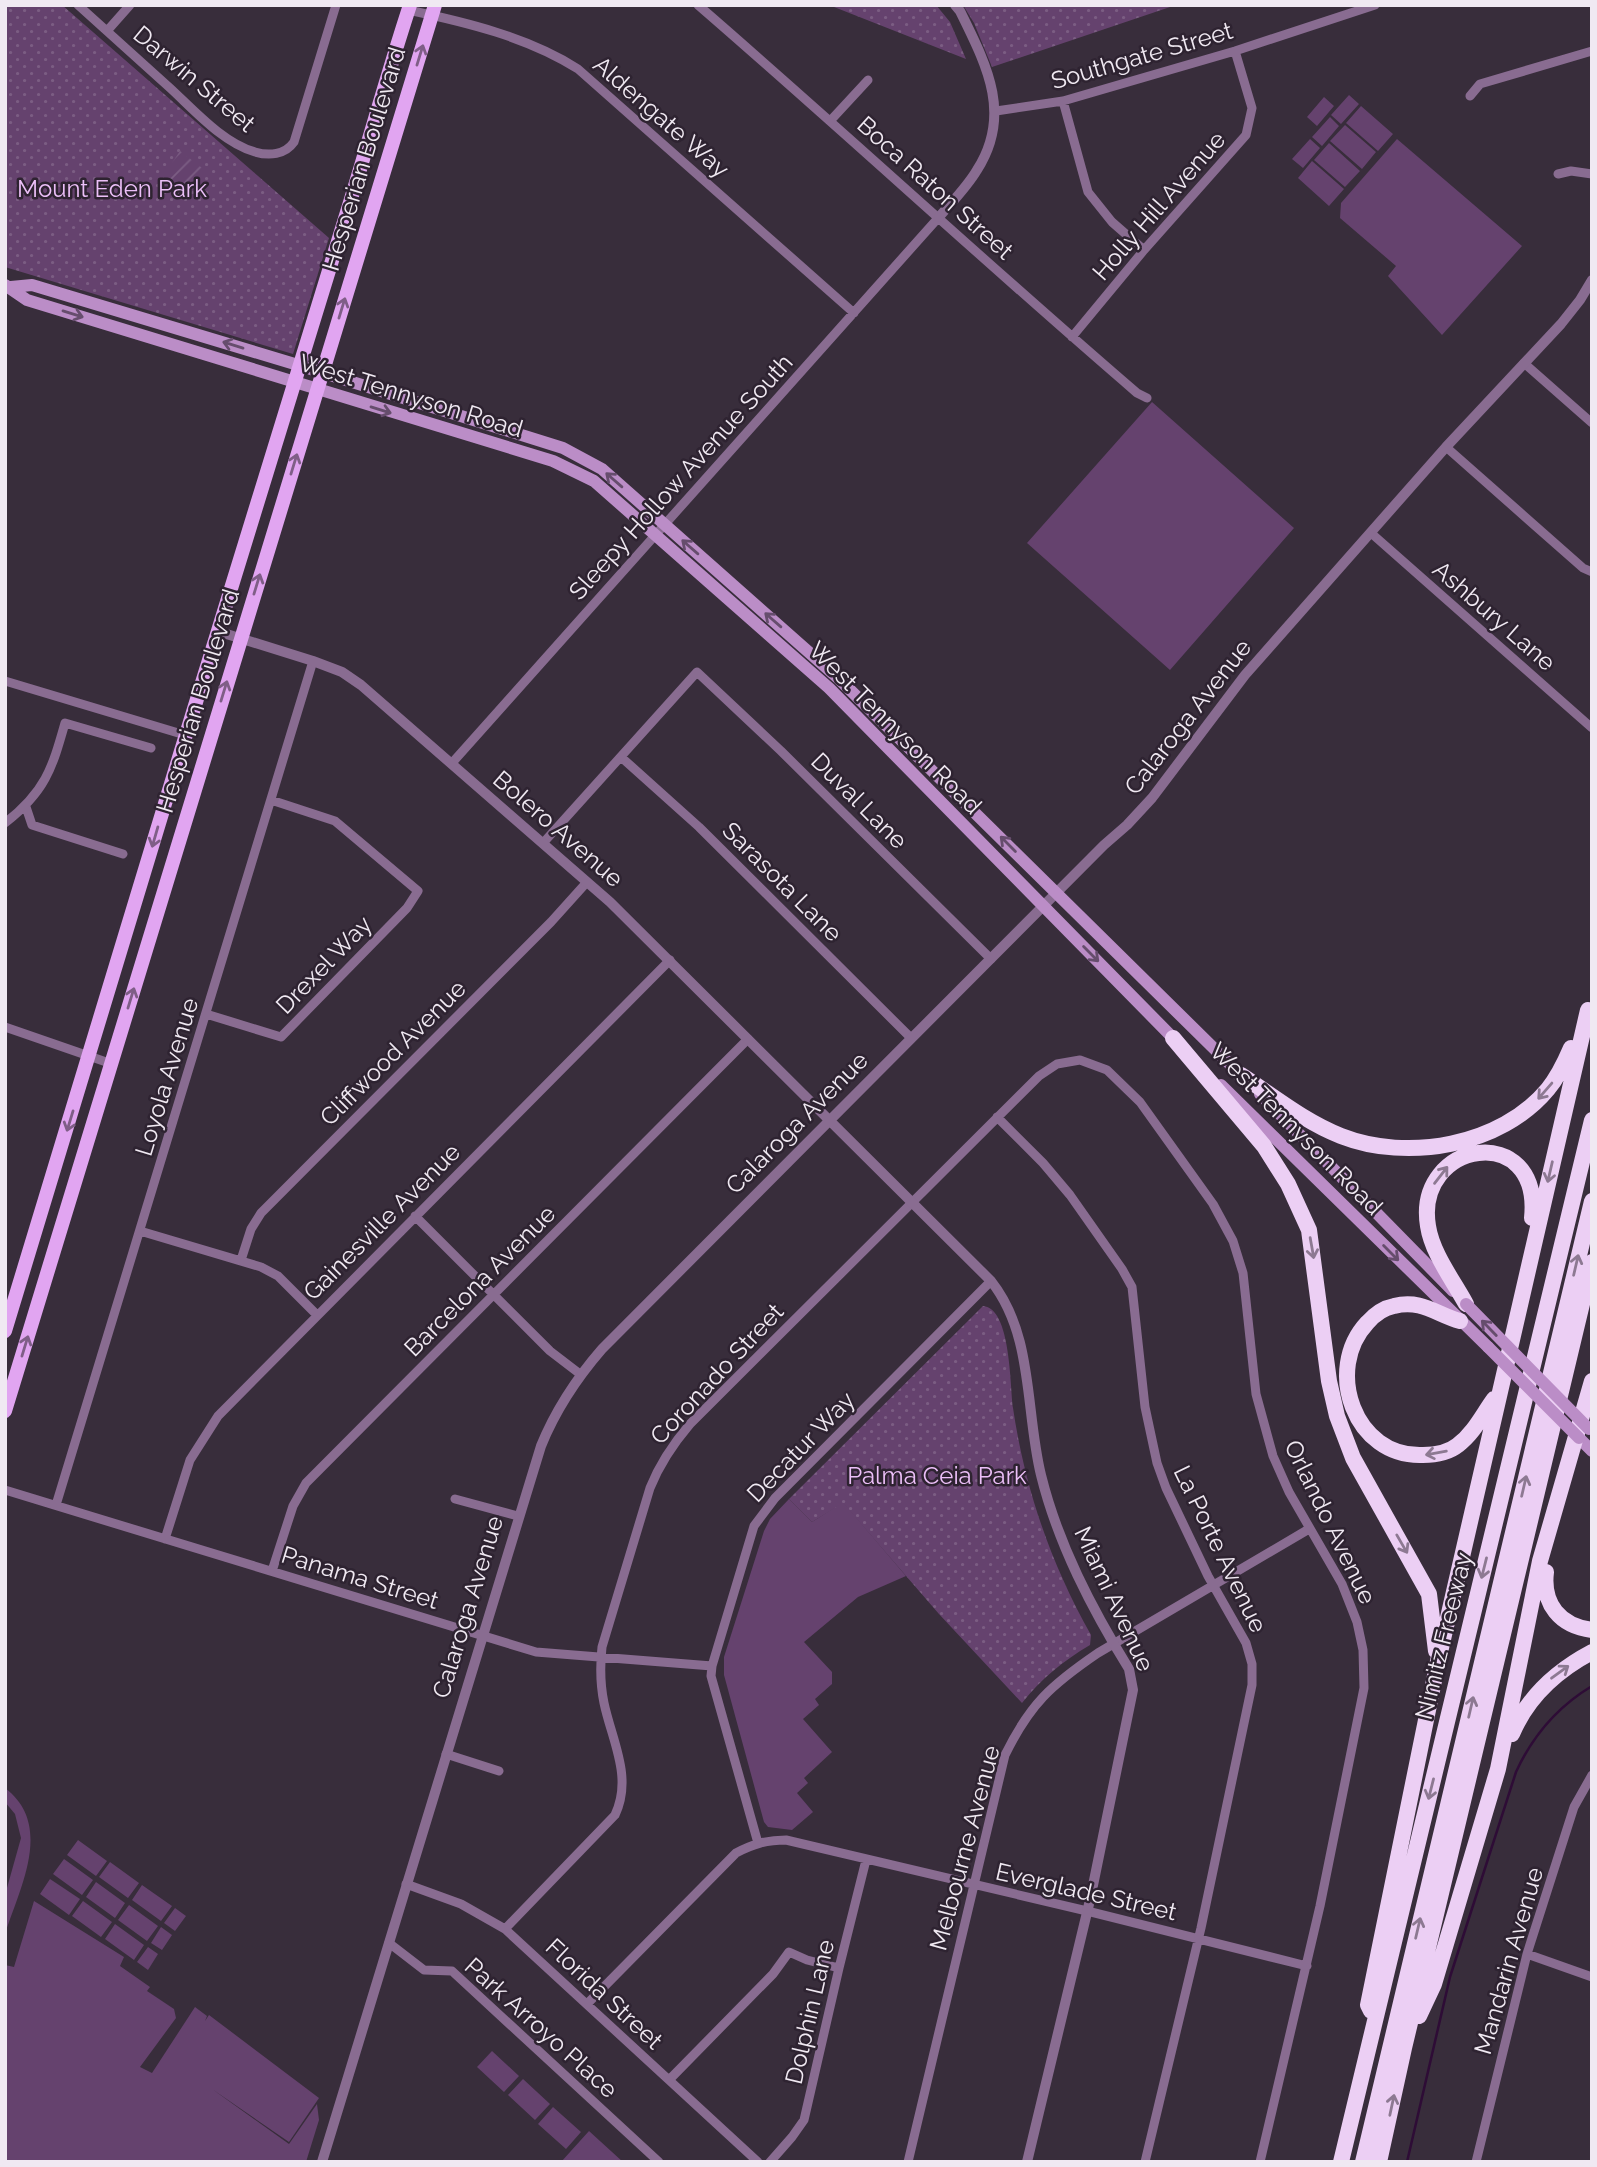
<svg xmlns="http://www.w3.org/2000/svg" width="1597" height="2167" font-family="Raleway,sans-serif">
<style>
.grass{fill:#65426e}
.park{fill:url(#park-dots)}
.garden{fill:url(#garden-furrows)}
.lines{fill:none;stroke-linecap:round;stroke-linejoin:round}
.stream{stroke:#2e0c36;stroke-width:2.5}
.minor{stroke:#896c91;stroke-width:9}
.tertiary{stroke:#896c91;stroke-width:10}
.secondary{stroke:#bb8dc7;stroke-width:12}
.primary{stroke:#e1a5f1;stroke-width:14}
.motorway{stroke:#eccff4;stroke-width:16}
.secondary-bridge{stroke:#bb8dc7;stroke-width:12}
.oneway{stroke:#7f5e87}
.oneway2{stroke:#664d6d}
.oneway3{stroke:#8d7992}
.labels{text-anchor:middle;stroke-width:5;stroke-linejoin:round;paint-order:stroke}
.street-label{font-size:24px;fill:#f0e9f2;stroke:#2e2331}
.park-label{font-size:24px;fill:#ecbff8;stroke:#2e2331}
</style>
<defs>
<pattern id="park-dots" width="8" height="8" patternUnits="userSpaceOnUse" patternTransform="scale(1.75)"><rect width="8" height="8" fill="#65426e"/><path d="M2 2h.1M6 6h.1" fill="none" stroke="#7b5d83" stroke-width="1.8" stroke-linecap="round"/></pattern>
<pattern id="garden-furrows" width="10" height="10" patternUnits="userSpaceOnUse" patternTransform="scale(1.75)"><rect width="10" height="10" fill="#65426e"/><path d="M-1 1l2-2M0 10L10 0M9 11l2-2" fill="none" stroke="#7b5d83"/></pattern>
</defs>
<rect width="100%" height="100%" fill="#382d3b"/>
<!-- grass -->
<path class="grass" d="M1349,95L1359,104L1341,124L1331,115Z
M1324,97L1334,106L1317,126L1307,117Z
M1361,106L1393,134L1378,151L1346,123Z
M1330,117L1339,126L1322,146L1312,137Z
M1345,125L1376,152L1362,169L1330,141Z
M1310,139L1320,148L1303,168L1292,159Z
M1397,139L1522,246L1442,335L1388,276L1396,266L1340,218L1341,203Z
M1329,143L1360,171L1345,187L1314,160Z
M1312,161L1344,189L1329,206L1298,178Z
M1152,402L1294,528L1170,670L1027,543Z
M789,1499L812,1522L843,1502L906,1576L858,1597L804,1642L832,1672V1684L815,1699L819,1705L803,1719L832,1752L804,1778L808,1783L797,1793L813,1812L792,1830L768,1827L764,1822L724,1675V1657L764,1531L770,1519Z
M5,1788C54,1825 20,1887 5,1934V1895L21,1838L15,1814L5,1802Z
M78,1840L107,1861L96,1876L67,1855Z
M64,1859L93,1880L82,1895L53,1874Z
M110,1862L139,1883L128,1898L99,1877Z
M50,1879L80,1899L69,1915L40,1894Z
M96,1882L125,1903L115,1918L86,1897Z
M142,1885L172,1906L161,1921L132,1900Z
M34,1901L124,1957L120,1966L150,1987L147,1991L174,2009L176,2018L140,2067L152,2073L195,2007L207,2016L205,2021L209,2015L319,2098L289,2142L212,2089L289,2144L317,2104L319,2120L306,2162H5V1965L14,1967Z
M83,1901L112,1922L101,1937L72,1916Z
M129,1905L158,1926L147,1941L118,1920Z
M175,1908L186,1916L175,1931L164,1923Z
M115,1924L144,1945L134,1960L105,1939Z
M161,1927L172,1935L162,1950L151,1943Z
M148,1947L158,1954L148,1970L137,1962Z
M492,2051L519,2076L504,2092L477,2067Z
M523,2079L550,2104L535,2120L508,2095Z
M553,2107L581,2132L566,2149L538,2124Z
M589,2131L623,2162H561Z"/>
<!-- park -->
<path class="park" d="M5,5H62L329,238L293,354L5,267Z
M829,5H936L950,22L966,59Z
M963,5H1176L992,67L974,23Z
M983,1306C1011,1308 1010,1386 1013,1408C1025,1489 1051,1564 1091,1635L1090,1645C1063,1661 1041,1679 1022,1703L939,1614L843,1503L812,1522L789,1499Z"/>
<!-- garden -->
<path class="garden" d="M180,151L206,171L187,198L164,180V175Z"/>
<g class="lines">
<!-- stream -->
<path class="stream" d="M1407,2162L1450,1977L1516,1772C1533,1735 1557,1707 1592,1686"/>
<!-- minor -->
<path class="minor" d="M78,5C109,33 139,60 170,88C194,110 223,143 255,152C269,156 285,155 294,142L336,5
M698,5C846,133 989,266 1137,393L1147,398
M408,10C465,22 528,37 578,69L854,313
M107,31L130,5
M1470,96L1480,84L1592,51
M1063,101L1088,192L1112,222L1144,250
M996,111L1063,101L1235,51L1375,5
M831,120L868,80
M1558,174L1571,171L1592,174
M1072,337L1144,250L1246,135L1252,108L1235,51
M1524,363L1592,423
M1446,447L1583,568L1592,572
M1371,533L1592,728
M5,681L185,735
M621,757L699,827L911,1038
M452,763L939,217
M26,807L32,825L123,854
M5,823C45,792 52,769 65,723L151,748
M544,842L697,672L781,751L991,959
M206,1014L281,1037L407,908L418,891L335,821L271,800
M5,1027L112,1064
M997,1117L1043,1163L1070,1195L1122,1269L1132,1287L1145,1407L1157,1463L1166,1488L1208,1576L1246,1643L1252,1664V1685L1201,1928L1145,2162
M415,1216L550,1351L580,1374
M140,1231L261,1267L278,1276L317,1315
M241,1260L251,1229L261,1213L551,922L587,882
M5,1490L536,1652L712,1666
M455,1499L518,1516
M56,1505L313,661
M165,1539L190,1460L218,1416L670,960
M272,1571L293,1506L306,1483L748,1039
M446,1754L499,1771
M758,1843L711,1676L712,1666L754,1526L775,1498L991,1281
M406,1884L461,1904L505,1929L758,2162
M505,1929L615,1815C633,1777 612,1741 604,1703C600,1684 600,1666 602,1647L650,1488C660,1463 673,1444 690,1424L1039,1076L1057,1064L1080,1060L1107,1070L1140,1102L1213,1204L1233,1241L1243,1273L1256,1394L1273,1456L1289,1492L1342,1584L1357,1622L1363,1650L1364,1688L1320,1906L1260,2162
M389,1943L424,1970L452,1971L659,2162
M1527,1954L1592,1977
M587,2004L736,1853C753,1844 767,1840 786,1840L1087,1911L1307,1966
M669,2080L773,1974L789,1952L807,1960L839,1968
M770,2162L792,2137L804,2120L839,1968L866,1860
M908,2162L1005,1755C1030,1704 1051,1685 1098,1653L1309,1529
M1476,2162L1527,1954L1574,1807L1592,1775"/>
<!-- tertiary -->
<path class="tertiary" d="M939,217C952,202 967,187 977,170C1013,114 986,64 960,11L955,5
M217,631L313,661L342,672L361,685L610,902L991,1281C1034,1335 1025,1410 1041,1475C1058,1544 1092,1609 1129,1669L1133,1690L1090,1900L1027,2162
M322,2162L541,1446C556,1409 576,1379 602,1349L1104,845L1127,825L1152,798L1245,675L1446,447L1561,324L1580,300L1592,280"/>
<!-- secondary -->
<path class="secondary" d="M5,285L27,300L553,461L594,481L829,688L1178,1043
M11,287L32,285L298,365L563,448L602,469L838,678L1247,1081
M1221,1085L1488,1347
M1260,1094L1453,1291
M1579,1438L1592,1451"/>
<!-- primary -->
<path class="primary" d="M5,1331C118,962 227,593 343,225C366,152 386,78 410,5
M5,1411L435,5"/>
<!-- motorway -->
<path class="motorway" d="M1173,1038L1264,1146L1288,1184L1309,1230L1329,1381L1337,1416L1353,1458L1429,1594L1436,1651
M1241,1075C1273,1096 1305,1122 1341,1136C1407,1162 1501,1146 1548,1089C1558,1077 1565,1062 1571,1048
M1466,1304C1453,1280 1432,1253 1428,1226C1414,1140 1542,1120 1532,1218
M1460,1321C1437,1315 1422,1299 1394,1306C1383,1308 1374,1315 1367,1323C1324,1369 1354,1458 1423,1455C1435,1455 1448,1453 1458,1445C1474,1433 1483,1414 1494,1399
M1546,1572C1542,1604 1560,1626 1592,1630
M1512,1734C1528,1696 1556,1671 1592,1652
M1371,2011L1368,2005L1438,1661L1588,1010
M1419,2016L1434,1984L1498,1769L1540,1561L1592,1381
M1341,2162L1592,1120
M1363,2162L1592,1201
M1379,2162L1404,2048L1592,1262"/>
<!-- secondary-bridge -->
<path class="secondary-bridge" d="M1466,1304L1589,1429
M1488,1347L1579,1438"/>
</g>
<!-- one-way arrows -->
<defs><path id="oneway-shaft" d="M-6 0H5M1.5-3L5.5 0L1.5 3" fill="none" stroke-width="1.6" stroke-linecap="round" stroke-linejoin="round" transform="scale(1.75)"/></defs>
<g class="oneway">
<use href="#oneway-shaft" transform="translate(420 55) rotate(-73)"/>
<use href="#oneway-shaft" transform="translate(342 308) rotate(-73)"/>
<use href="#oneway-shaft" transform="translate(294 464) rotate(-73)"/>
<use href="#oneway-shaft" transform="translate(257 584) rotate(-73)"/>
<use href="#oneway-shaft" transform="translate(224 691) rotate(-73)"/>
<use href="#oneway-shaft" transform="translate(155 837) rotate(106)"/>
<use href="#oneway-shaft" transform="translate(131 998) rotate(-73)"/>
<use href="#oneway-shaft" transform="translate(70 1121) rotate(107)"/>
<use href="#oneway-shaft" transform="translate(25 1346) rotate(-73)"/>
</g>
<g class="oneway2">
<use href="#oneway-shaft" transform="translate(73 314) rotate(17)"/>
<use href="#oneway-shaft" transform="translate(233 345) rotate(-163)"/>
<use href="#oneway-shaft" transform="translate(381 410) rotate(17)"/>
<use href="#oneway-shaft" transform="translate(614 480) rotate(-139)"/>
<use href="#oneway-shaft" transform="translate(690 547) rotate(-139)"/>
<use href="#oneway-shaft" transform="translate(773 620) rotate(-139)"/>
<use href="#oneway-shaft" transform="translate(1008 844) rotate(-135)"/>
<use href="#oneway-shaft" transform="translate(1091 954) rotate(45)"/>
<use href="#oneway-shaft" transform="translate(1391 1253) rotate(45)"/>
<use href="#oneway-shaft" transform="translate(1489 1328) rotate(-134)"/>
</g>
<g class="oneway3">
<use href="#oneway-shaft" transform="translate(1545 1091) rotate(131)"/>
<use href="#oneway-shaft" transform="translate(1550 1172) rotate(103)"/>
<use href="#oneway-shaft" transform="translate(1441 1175) rotate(-52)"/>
<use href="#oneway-shaft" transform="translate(1312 1248) rotate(80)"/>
<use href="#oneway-shaft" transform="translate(1576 1265) rotate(-77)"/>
<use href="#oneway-shaft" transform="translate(1436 1453) rotate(170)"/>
<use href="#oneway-shaft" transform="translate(1524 1486) rotate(-77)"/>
<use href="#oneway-shaft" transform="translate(1402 1544) rotate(60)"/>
<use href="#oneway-shaft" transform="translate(1484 1568) rotate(104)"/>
<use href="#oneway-shaft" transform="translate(1560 1672) rotate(-36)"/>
<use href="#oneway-shaft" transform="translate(1471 1707) rotate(-77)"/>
<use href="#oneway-shaft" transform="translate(1431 1789) rotate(104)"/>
<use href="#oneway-shaft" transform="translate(1418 1928) rotate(-77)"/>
<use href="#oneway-shaft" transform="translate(1392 2105) rotate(-78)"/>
</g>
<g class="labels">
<!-- street labels -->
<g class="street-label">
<text transform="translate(1142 56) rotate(-16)" y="8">Southgate Street</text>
<text transform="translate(194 79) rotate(40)" y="8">Darwin Street</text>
<text transform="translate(661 117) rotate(41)" y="8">Aldengate Way</text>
<text transform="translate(364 159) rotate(-73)" y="8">Hesperian Boulevard</text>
<text transform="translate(935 188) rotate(42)" y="8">Boca Raton Street</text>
<text transform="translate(1159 206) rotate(-49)" y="8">Holly Hill Avenue</text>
<text transform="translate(411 396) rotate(17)" y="8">West Tennyson Road</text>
<text transform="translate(681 477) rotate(-48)" y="8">Sleepy Hollow Avenue South</text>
<text transform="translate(1494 616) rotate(41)" y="8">Ashbury Lane</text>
<text transform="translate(198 701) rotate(-73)" y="8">Hesperian Boulevard</text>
<text transform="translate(1188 717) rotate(-52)" y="8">Calaroga Avenue</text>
<text transform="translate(895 728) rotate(45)" y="8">West Tennyson Road</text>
<text transform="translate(859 801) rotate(45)" y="8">Duval Lane</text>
<text transform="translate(558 829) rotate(41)" y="8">Bolero Avenue</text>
<text transform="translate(782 882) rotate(45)" y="8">Sarasota Lane</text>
<text transform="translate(324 965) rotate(-46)" y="8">Drexel Way</text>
<text transform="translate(393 1053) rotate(-45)" y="8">Cliffwood Avenue</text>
<text transform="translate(167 1077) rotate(-73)" y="8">Loyola Avenue</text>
<text transform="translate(797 1123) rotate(-45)" y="8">Calaroga Avenue</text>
<text transform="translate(1296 1129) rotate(45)" y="8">West Tennyson Road</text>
<text transform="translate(382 1222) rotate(-45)" y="8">Gainesville Avenue</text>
<text transform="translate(480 1281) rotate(-45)" y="8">Barcelona Avenue</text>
<text transform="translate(717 1374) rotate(-47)" y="8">Coronado Street</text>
<text transform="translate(801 1447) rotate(-46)" y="8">Decatur Way</text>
<text transform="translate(1330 1522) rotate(64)" y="8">Orlando Avenue</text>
<text transform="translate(1220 1549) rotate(64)" y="8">La Porte Avenue</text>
<text transform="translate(360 1578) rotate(17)" y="8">Panama Street</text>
<text transform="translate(1114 1599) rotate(65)" y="8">Miami Avenue</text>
<text transform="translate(468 1607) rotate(-73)" y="8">Calaroga Avenue</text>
<text transform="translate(1444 1636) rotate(-76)" y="8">Nimitz Freeway</text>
<text transform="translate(965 1848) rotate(-75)" y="8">Melbourne Avenue</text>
<text transform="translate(1086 1892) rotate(13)" y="8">Everglade Street</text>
<text transform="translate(1509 1961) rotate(-74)" y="8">Mandarin Avenue</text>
<text transform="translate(604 1994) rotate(43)" y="8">Florida Street</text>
<text transform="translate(810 2012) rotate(-77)" y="8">Dolphin Lane</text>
<text transform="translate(541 2028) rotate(42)" y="8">Park Arroyo Place</text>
</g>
<!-- park labels -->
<g class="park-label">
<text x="112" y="197">Mount Eden Park</text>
<text x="937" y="1484">Palma Ceia Park</text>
</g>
</g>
<!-- border -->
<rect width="1597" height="2167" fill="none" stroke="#f0e9f2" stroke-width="14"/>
</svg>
